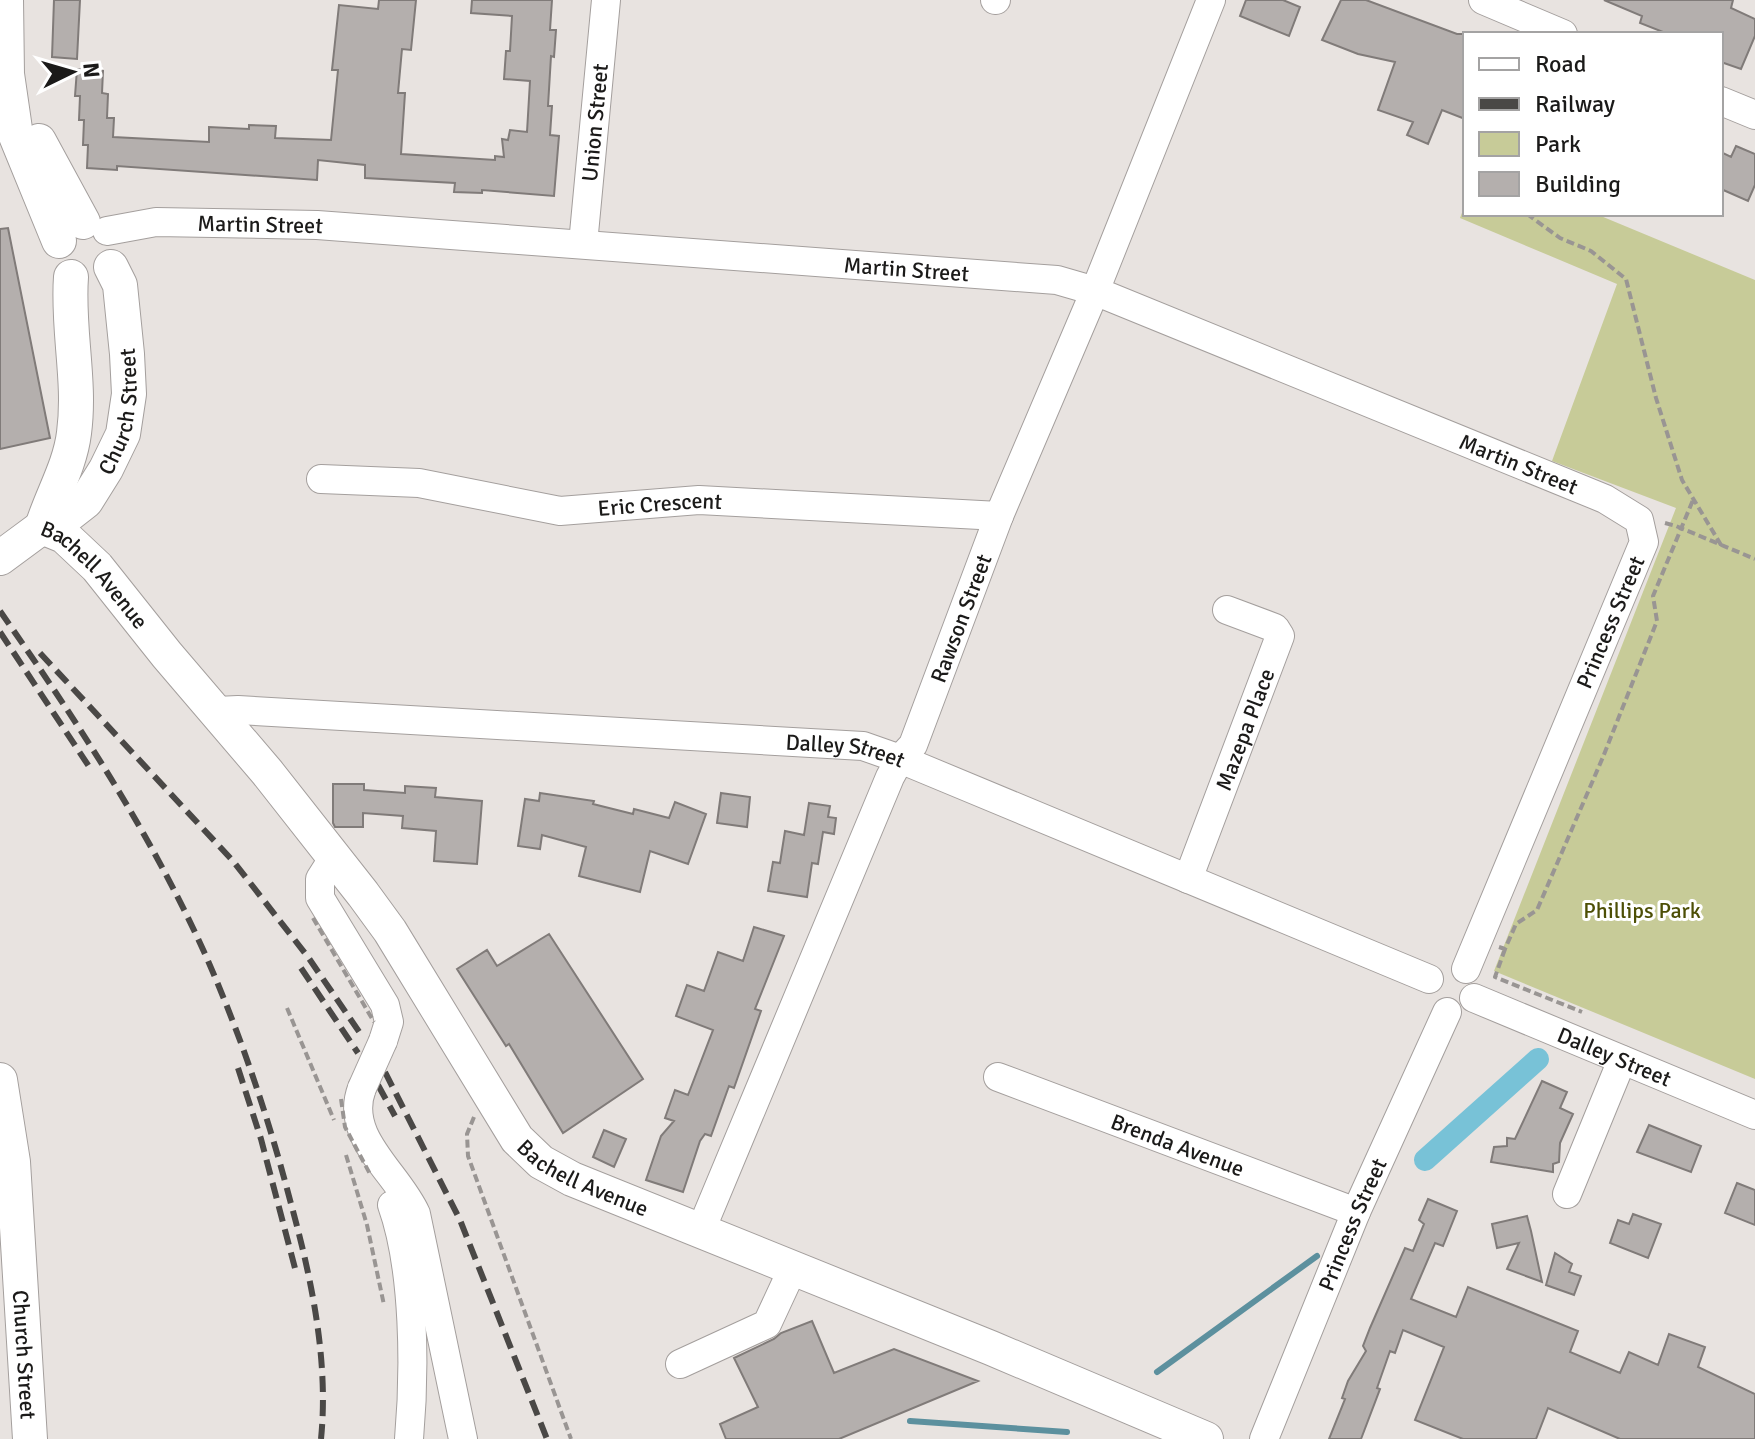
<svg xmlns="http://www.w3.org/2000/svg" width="1755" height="1439" font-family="Signika,sans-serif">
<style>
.green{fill:#c7cb98}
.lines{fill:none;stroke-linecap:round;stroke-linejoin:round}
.stream{stroke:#5c909e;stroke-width:6}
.canal{stroke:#78c2d7;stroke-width:22}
.building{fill:#b4afad;stroke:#807b79;stroke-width:2}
.minor-casing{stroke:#a49f9d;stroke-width:30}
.major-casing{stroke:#a49f9d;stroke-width:36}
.path{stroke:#999593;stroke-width:4;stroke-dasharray:8 4;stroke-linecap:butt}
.minor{stroke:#fff;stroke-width:28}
.major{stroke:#fff;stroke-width:34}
.rail{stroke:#4a4846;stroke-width:6;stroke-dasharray:16 8;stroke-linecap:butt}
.minor-bridge-casing{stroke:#a49f9d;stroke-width:30;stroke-linecap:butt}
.path-bridge{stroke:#999593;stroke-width:4;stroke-dasharray:8 4;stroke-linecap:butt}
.minor-bridge{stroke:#fff;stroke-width:28}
.labels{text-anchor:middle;stroke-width:6;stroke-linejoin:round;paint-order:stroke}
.street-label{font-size:22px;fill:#1b1a19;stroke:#fff}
.park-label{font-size:22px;fill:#4d4f06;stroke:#fff}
</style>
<rect width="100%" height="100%" fill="#e8e3e0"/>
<!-- green -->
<path class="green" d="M1465,205V214H1596L1755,280V1079L1494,971L1676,508L1552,461L1617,284L1460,218Z"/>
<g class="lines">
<!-- stream -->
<path class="stream" d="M1157,1372L1317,1256
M910,1421L1067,1432"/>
<!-- canal -->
<path class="canal" d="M1425,1160L1538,1059"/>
</g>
<!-- building -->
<path class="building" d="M54,0H80L77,59L52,57Z
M379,0H416L411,50L402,49L398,93H405L401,154L495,160V156L504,157L502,139L508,140L510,130L527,132L530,81L504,79L506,51H510L512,16L471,13L472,0H552L550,30H556L554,57L551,56L548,106H552L550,135L559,136L554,196L482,190V193L454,192L455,183L365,178V165L318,160L317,180L117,166V170L87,168L88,145H83L84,120H79L80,96H75L77,69L103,71L102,93L108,94L107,118H114L113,137L209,142V127L249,129V125L276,126L275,138L331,140L338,70H332L339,5L378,9Z
M1246,0H1283L1300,7L1289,36L1240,16Z
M1341,0H1366L1457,34H1465V119L1442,110L1428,144L1407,135L1413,122L1378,110L1395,62L1358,54L1322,40Z
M1604,0H1733L1731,8L1755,19V36L1741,69L1721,62V34H1668L1640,23L1642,16Z
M1736,146L1755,154V185L1748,201L1721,189V152L1731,157Z
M8,228L50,438L0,449V229Z
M333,784H364V790L405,793V786L436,788L435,797L482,801L477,864L434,861L436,831L402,828L403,816L363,813V827H335L333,823Z
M540,793L594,801L593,804L633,814L634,809L669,818L675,802L706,814L688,864L650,851L640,892L579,876L586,847L542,835L540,849L518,846L525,799L539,801Z
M721,793L750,797L747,827L717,823Z
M809,803L830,806L828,817L836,818L834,834L823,832L818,864L812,863L807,897L768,891L773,862L780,863L785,831L804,835Z
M754,927L784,936L755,1009L761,1011L734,1088L729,1086L711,1136L705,1134L700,1141L683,1192L646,1180L661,1136L674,1121L665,1118L675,1090L688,1095L713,1030L676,1016L687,985L704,991L718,952L743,961Z
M549,934L643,1079L563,1133L509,1044L506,1046L457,969L487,950L497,966Z
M1542,1081L1567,1092L1560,1108L1573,1114L1560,1143L1559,1162L1553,1164V1172L1491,1162L1494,1147L1507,1146V1138L1515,1139Z
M1649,1125L1701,1146L1691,1172L1637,1152Z
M604,1130L626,1139L614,1167L593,1157Z
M1737,1183L1755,1190V1225L1725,1213Z
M1428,1199L1457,1211L1443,1246L1435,1243L1411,1299L1456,1317L1468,1287L1578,1331L1570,1352L1620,1373L1629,1352L1658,1365L1669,1334L1705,1347L1698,1367L1755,1394V1439H1620L1548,1408L1536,1439H1463L1415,1420L1444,1347L1403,1330L1395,1353L1390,1351L1377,1388L1380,1389L1361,1439H1329L1345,1399L1342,1398L1348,1381L1366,1351L1363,1346L1370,1328L1405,1248L1413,1251L1424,1224L1419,1220Z
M1633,1214L1661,1224L1648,1258L1610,1243L1618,1220L1629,1224Z
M1527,1216L1531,1231L1542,1282L1507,1269L1519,1243L1497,1248L1492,1224Z
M1555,1253L1572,1264L1569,1272L1581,1276L1574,1295L1546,1285Z
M812,1321L834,1373L894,1349L978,1381L839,1439H726L720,1424L758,1407L734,1358L774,1339L781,1333Z"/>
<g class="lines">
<!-- minor casing -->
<g class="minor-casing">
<g id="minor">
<path d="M995,0H996"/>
<path d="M1483,0L1563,34"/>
<path d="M1721,101L1755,115"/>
<path id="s1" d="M107,231L156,222L317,225L1057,280L1095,291L1605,499L1639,520L1644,542L1466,969"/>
<path id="s2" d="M583,244L606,0"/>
<path id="s3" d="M321,479L419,483L560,511L699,500L999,516"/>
<path id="s4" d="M217,711L238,710L863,746L900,759L1429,979"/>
<path d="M334,857L320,879V898L385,1005L389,1022L383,1041"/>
<path id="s5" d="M1188,879L1280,636L1275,628L1227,610"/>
<path id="s6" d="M1474,998L1755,1115"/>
<path id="s7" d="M998,1077L1356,1212"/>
<path d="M362,1088C343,1137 398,1173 416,1214L463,1439"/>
<path d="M1567,1194L1622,1060"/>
<path d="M392,1205C415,1269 415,1372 409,1439"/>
<path id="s8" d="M701,1230L890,777L900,759L913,745L999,516L1095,291L1211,0"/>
<path d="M680,1364L767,1324L793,1268"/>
<path id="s9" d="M1264,1439L1356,1212L1447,1012"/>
</g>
</g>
<!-- major casing -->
<g class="major-casing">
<g id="major">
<path d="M6,0L7,74L16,136L59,241"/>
<path d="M39,141L83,222"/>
<path id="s10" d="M42,527L64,536L97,567L167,655L267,772L363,894L390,931L517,1139L541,1162L572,1179L991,1348L1206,1439"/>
<path d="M42,527C52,495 70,466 74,433C81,381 67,329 71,277"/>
<path id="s11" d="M0,558L42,527L63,519L86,501L106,469L123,434L129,394L127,354L120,285L111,267"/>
<path id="s12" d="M0,1080L13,1162L30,1439"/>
</g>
</g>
<!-- path -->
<path class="path" d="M1527,214L1560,238L1591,251L1626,279L1656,398L1682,480L1721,545
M1665,523L1676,526L1755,559
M1499,947L1505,949L1516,924L1537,910L1603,757L1657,621L1653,596L1693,500
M1505,949L1495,977L1582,1012
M287,1008L334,1120
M474,1117L467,1134L468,1156L571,1439
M346,1155L367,1225L384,1305"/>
<!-- minor -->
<use href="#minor" class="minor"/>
<!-- major -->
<use href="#major" class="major"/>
<!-- rail -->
<path class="rail" d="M0,611C76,720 150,832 205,954C240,1033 268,1116 290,1200C311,1276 329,1360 321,1439
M0,632L92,771
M40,653L233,861L308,957L362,1036
M301,968L358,1053
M238,1068L261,1139L296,1272
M385,1072L460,1220L547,1439
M378,1085L395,1116"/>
<!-- minor-bridge casing -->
<g class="minor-bridge-casing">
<path id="minor-bridge" d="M362,1088L383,1041"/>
</g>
<!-- path-bridge -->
<path class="path-bridge" d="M313,918L374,1022
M341,1099L345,1127L370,1174"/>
<!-- minor-bridge -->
<use href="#minor-bridge" class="minor-bridge"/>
</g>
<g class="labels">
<!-- street labels -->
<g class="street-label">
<text dy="8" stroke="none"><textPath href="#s2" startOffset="122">Union Street</textPath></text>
<text dy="8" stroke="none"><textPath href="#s1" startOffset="154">Martin Street</textPath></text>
<text dy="8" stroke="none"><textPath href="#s1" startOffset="802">Martin Street</textPath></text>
<text dy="8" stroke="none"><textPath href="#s11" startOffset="202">Church Street</textPath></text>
<text dy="8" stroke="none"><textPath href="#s1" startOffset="1450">Martin Street</textPath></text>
<text dy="8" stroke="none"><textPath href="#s3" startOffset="342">Eric Crescent</textPath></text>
<text dy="8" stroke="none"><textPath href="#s10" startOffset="72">Bachell Avenue</textPath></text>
<text dy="8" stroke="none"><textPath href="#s8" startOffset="666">Rawson Street</textPath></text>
<text transform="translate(1610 622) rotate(-67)" y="8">Princess Street</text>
<text dy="8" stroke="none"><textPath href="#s5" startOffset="160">Mazepa Place</textPath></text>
<text dy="8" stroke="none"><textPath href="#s4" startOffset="630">Dalley Street</textPath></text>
<text dy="8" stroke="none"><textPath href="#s6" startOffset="152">Dalley Street</textPath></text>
<text dy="8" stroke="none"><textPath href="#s7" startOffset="192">Brenda Avenue</textPath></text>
<text dy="8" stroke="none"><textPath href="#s10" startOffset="858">Bachell Avenue</textPath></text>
<text dy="8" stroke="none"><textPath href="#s9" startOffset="232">Princess Street</textPath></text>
<text dy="8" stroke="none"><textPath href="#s12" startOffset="276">Church Street</textPath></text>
</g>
<!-- park labels -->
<g class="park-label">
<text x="1642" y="918">Phillips Park</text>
</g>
</g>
<!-- legend -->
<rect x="1463" y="32" width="260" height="184" fill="#ffffff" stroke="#a4a3a3" stroke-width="2"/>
<rect x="1479" y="58" width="40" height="12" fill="#ffffff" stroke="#a4a3a3" stroke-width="2"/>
<text x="1535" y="72" font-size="24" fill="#1b1a19">Road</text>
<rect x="1479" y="98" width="40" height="12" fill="#4a4846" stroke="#a4a3a3" stroke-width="2"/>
<text x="1535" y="112" font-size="24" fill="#1b1a19">Railway</text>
<rect x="1479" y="132" width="40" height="24" fill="#c7cb98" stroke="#a4a3a3" stroke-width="2"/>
<text x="1535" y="152" font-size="24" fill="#1b1a19">Park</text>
<rect x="1479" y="172" width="40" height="24" fill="#b4afad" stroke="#a4a3a3" stroke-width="2"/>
<text x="1535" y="192" font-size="24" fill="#1b1a19">Building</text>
<!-- north arrow -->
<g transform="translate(72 72) rotate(85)" stroke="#ffffff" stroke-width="6" paint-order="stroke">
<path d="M0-6L14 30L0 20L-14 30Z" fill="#1b1a19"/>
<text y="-12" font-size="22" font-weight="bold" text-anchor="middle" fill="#1b1a19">N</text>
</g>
</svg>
